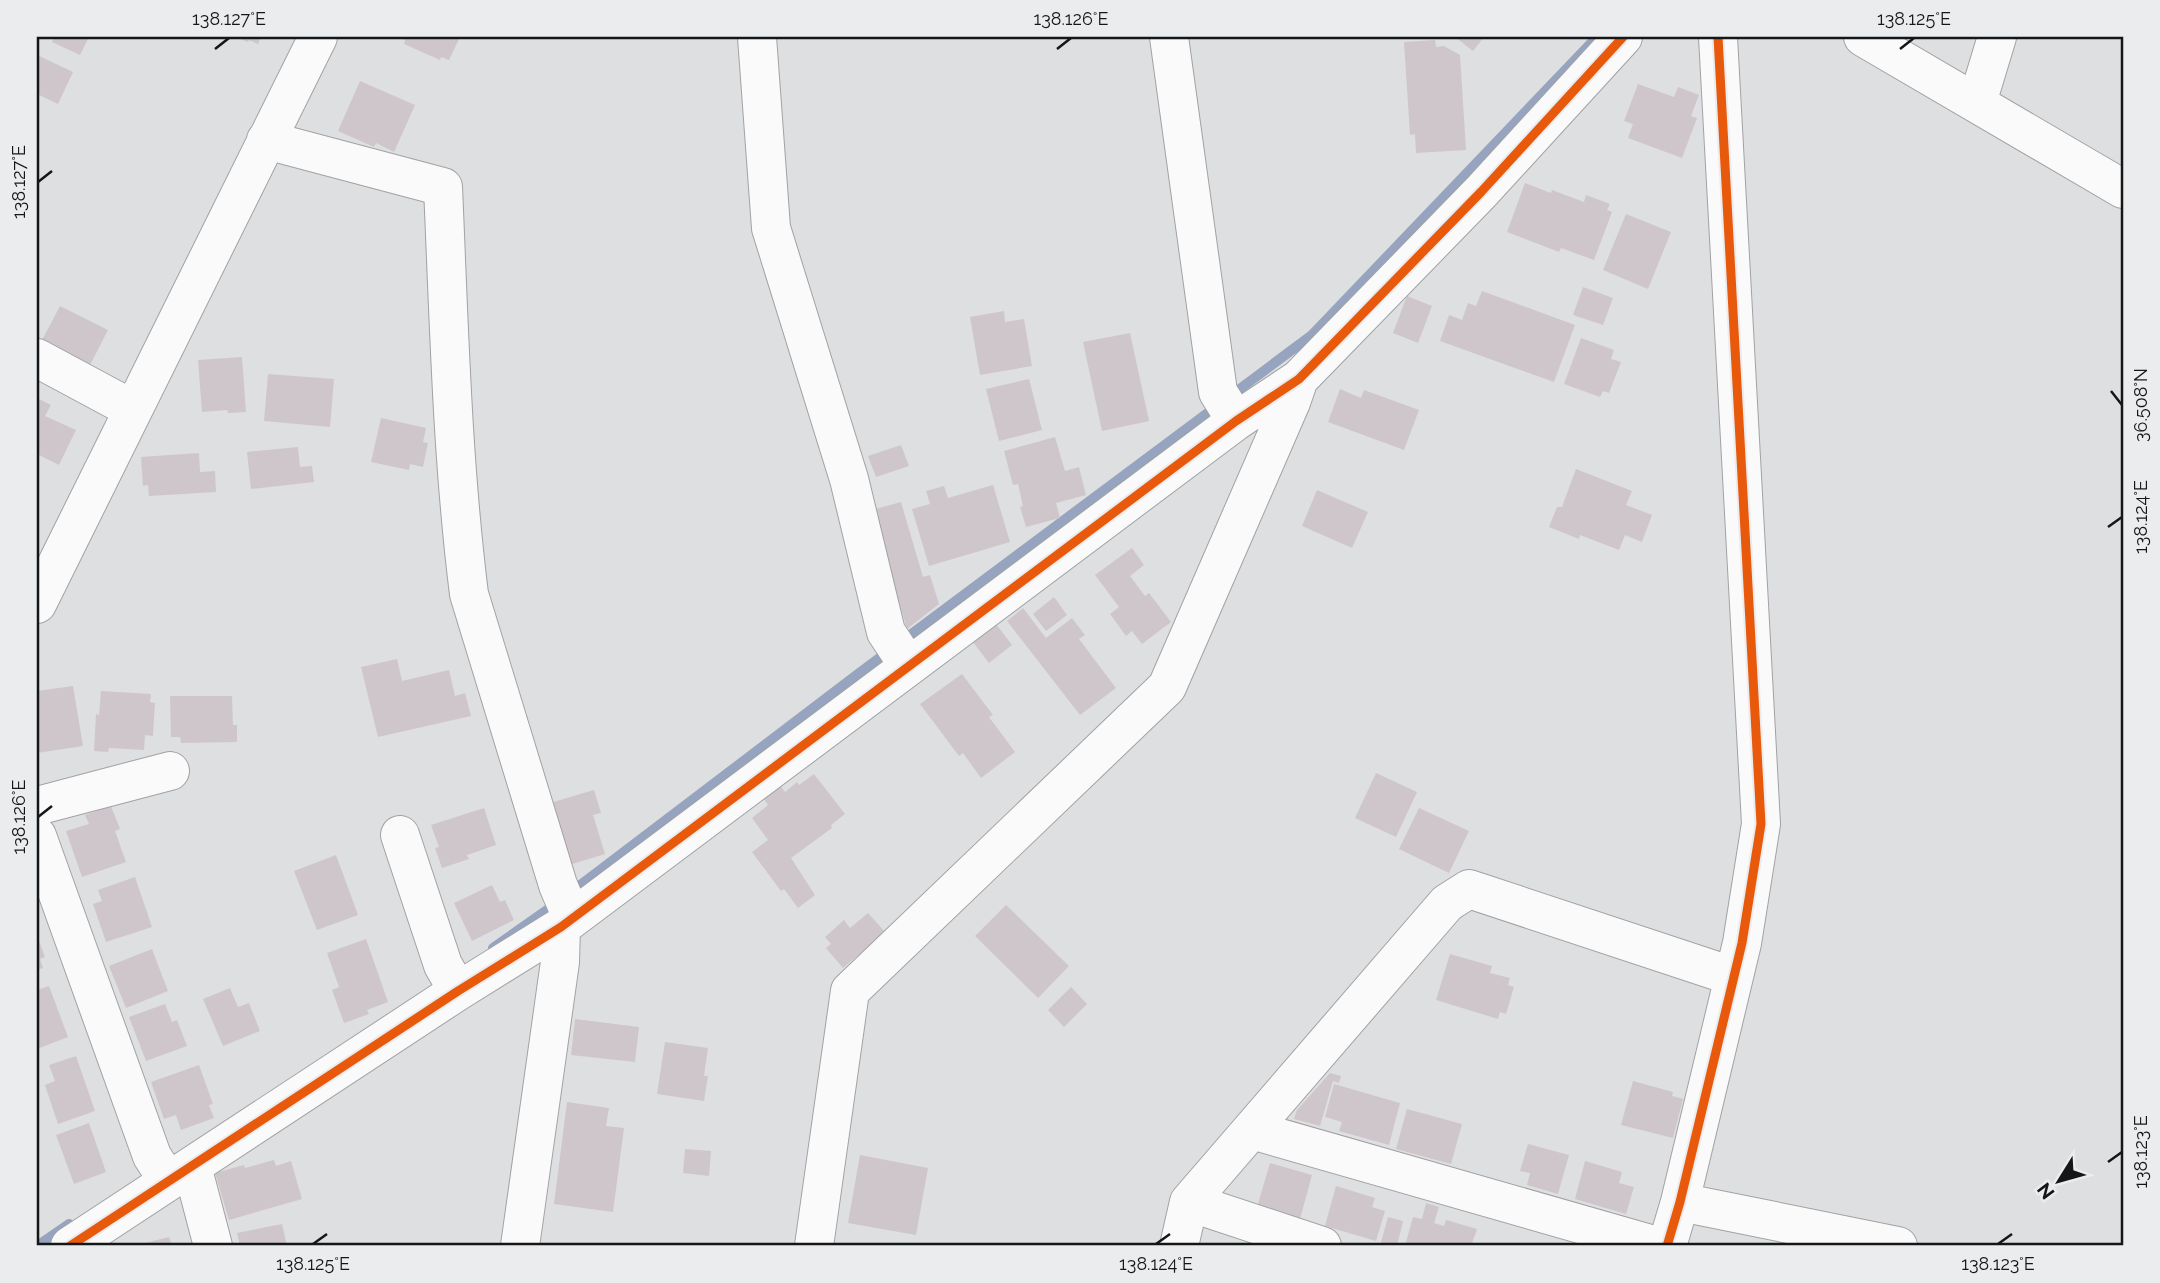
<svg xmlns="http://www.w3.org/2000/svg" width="2160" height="1283" font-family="Raleway,sans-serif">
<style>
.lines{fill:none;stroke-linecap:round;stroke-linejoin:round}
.stream{stroke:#96a4bf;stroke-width:10}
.building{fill:#cfc6cc}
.street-casing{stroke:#a2a2a4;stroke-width:40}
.street{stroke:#fafafa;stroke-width:38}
.cycleway-casing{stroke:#ebecee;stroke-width:13}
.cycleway{stroke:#e8590c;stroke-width:9}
.ticks{fill:none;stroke:#151617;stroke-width:2.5}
.neatline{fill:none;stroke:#151617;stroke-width:2.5}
.ticks-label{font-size:18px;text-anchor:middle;fill:#151617}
</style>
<rect width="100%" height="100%" fill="#dedfe0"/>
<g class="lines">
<!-- stream -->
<path class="stream" d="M570,893L858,674L1312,335L1597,37
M493,948L557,903
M37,1246L69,1224"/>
</g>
<!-- building -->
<path class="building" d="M54,37H89L80,55L52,42Z
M235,37H261L258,44L249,40L248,42Z
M399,37H460L449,60L441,57L440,60L404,44L405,40Z
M1455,37H1484L1473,51Z
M1435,40L1436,47L1444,46L1460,55L1466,150L1416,153L1415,134L1410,135L1404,42Z
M37,55L73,72L58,104L37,94Z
M360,81L415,105L394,152L376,143L374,147L338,131Z
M1638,84L1674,97L1678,87L1699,95L1691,116L1697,118L1682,158L1628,138L1633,124L1624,121Z
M1525,183L1551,193L1552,190L1584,202L1586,195L1610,204L1607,210L1612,212L1594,260L1561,248L1559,252L1507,232Z
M1626,214L1671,232L1648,289L1603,270Z
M1583,287L1613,298L1603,325L1573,315Z
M1482,291L1575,325L1554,382L1440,341L1449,315L1462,320L1468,303L1476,306Z
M1407,296L1432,306L1418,343L1393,333Z
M60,306L108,330L89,367L41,342Z
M1004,311L1005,322L1024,319L1032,366L980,375L970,317Z
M1130,333L1149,421L1102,431L1083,342Z
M1581,338L1614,350L1611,359L1621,362L1609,393L1603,391L1600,397L1564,384Z
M242,357L246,412L228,413L227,410L202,412L198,360Z
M268,374L334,379L330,427L264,421Z
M1029,379L1042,430L999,441L986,389Z
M1340,389L1361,398L1364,390L1419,410L1404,450L1328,422Z
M37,398L51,405L45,416L76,430L59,465L37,454Z
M381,418L426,428L423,442L428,443L423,467L410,464L409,470L371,462Z
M1055,437L1065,471L1079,467L1086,495L1056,503L1060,518L1026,527L1020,507L1023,506L1018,484L1013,485L1004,451Z
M901,445L909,466L876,477L868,456Z
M298,447L300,467L312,466L314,482L251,489L247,452Z
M199,453L200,472L215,471L216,492L149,496L148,485L143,486L141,457Z
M1576,469L1632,491L1626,505L1652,515L1642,542L1625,535L1619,550L1580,535L1579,539L1549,527L1557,507H1562Z
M993,485L1010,542L929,566L912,509L930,504L926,491L944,486L948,498Z
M1317,490L1368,512L1352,548L1302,526Z
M901,502L923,577L930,575L939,604L907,629L872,510Z
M1132,548L1144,565L1130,576L1145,596L1149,593L1171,622L1142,644L1132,631L1126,636L1110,614L1119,607L1095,575Z
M1054,597L1067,615L1046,631L1033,614Z
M1023,608L1046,638L1072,618L1085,635L1079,639L1116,688L1080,715L1007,621Z
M996,624L1012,645L989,663L973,642Z
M397,659L402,681L449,670L455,696L465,693L471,716L378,737L361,667Z
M962,674L993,715L989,717L1015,752L981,778L963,753L959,756L920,704Z
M73,686L83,746L37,753V691Z
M101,691L151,694L150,702L155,703L153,736L145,735L144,750L109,748L108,752L94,751L96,714L99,715Z
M170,696H232L233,725H237V742L181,743L180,737H171Z
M1376,773L1417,792L1396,837L1355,818Z
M814,774L845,814L831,825L832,828L791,858L815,895L798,908L784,889L781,891L752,852L768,840L752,818L768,805L763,798L780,785L785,792L797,782L799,785Z
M594,790L601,813L593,815L605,854L569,865L550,803Z
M111,806L120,829L115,831L126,862L82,877L66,831L89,824L85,815Z
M484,808L496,845L467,855L469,859L442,868L435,848L439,847L431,825Z
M1419,808L1469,831L1449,873L1399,849Z
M336,855L358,915L317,930L294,871Z
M135,877L152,927L106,942L93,904L102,901L98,890Z
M492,885L500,902L505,900L514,920L472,941L454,903Z
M1006,905L1069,966L1038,998L975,936Z
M868,913L885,932L843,968L826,948L831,944L825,937L844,920L850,928Z
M37,936L45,957L40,959L43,968L37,970Z
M366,939L388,1002L367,1010L369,1014L344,1023L332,990L339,987L327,953Z
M152,949L168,991L126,1008L109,966Z
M1450,954L1492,966L1490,973L1510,978L1508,985L1514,987L1506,1014L1500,1012L1498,1019L1436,1000Z
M49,986L68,1037L37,1049V990Z
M1071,987L1087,1004L1064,1027L1048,1010Z
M230,988L238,1007L249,1003L260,1031L223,1046L203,999Z
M165,1004L172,1022L177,1020L187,1046L146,1061L129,1017Z
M575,1019L639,1027L635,1062L571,1055Z
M665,1042L708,1048L704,1076H708L704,1101L657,1094Z
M76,1056L95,1111L58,1124L45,1085L55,1081L49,1065Z
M199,1065L213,1104L209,1105L214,1118L181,1130L176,1115L164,1119L151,1082Z
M1330,1073L1341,1076L1339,1083L1333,1081L1320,1126L1294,1119L1297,1110Z
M1633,1081L1673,1092L1672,1096L1683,1099L1673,1138L1621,1125Z
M1334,1084L1400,1103L1389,1145L1339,1131L1342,1122L1325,1117Z
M567,1102L609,1108L606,1126L624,1128L613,1212L554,1204Z
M1407,1109L1462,1124L1451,1164L1396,1149Z
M89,1123L106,1172L74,1184L56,1135Z
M1528,1144L1569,1155L1558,1194L1527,1185L1530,1173L1520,1171Z
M685,1149L711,1151L709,1176L683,1173Z
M860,1155L928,1168L916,1235L848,1223Z
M274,1160L276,1166L291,1161L302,1199L229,1220L215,1173L244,1165L245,1168Z
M1585,1161L1622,1172L1619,1183L1634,1187L1626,1214L1575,1199Z
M1270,1163L1312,1175L1300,1219L1257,1207Z
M1336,1186L1375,1198L1372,1207L1385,1211L1376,1241L1325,1226Z
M1426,1203L1439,1207L1434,1223L1444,1226L1446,1220L1477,1229L1471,1246H1405L1413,1217L1422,1219Z
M1388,1217L1403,1221L1397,1246H1380Z
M282,1224L287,1246H240L237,1233Z
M169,1237L172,1246H137V1245Z"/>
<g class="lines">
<!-- street casing -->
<g class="street-casing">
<path id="street" d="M757,37L771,228L849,479L886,632L908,665
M1169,37L1218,392L1236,421
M1863,37L2123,189
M1977,103L1997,37
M266,140L443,187C449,323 452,459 469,594L558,885L572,918
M37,358L132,409
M37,604L318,37
M37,806L170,771
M400,835L443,965L458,991
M37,836L152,1156L168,1181
M1252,1130L1657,1246
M192,1166L213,1246
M1189,1202L1322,1246
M1680,1202L1898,1246
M70,1246L458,991L561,927L1236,421L1299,379L1481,192L1623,37
M520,1246L560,962L561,927
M814,1246L850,991L1167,687L1291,402L1299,379
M1179,1246L1189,1202L1447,903L1469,889L1732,976
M1667,1246L1680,1202L1742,943L1761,824L1718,37"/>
</g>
<!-- street -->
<use href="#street" class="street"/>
<!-- cycleway casing -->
<g class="cycleway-casing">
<path id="cycleway" d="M70,1246L458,991L561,927L1236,421L1299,379L1481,192L1623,37
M1667,1246L1680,1202L1742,943L1761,824L1718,37"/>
</g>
<!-- cycleway -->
<use href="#cycleway" class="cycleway"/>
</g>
<!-- ticks -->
<path class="ticks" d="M215,49L229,38M1057,49L1071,38M1900,49L1914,38M38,182L52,171M2111,391L2122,405M2108,527L2122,517M38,817L52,806M2108,1162L2122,1152M313,1244L327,1234M1156,1244L1170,1234M1998,1244L2012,1234"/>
<!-- border -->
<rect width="2160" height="1283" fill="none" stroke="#ebecee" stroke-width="77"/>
<!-- north arrow -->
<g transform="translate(2059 1181) rotate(233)" stroke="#ebecee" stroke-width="5" paint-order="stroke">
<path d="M0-5L12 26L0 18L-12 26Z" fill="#151617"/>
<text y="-10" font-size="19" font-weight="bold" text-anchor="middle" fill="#151617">N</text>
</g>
<rect x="38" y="38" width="2084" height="1206" class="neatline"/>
<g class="ticks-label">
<text x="229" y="25">138.127°E</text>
<text x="1071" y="25">138.126°E</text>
<text x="1914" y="25">138.125°E</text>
<text transform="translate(19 182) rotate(-90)" y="6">138.127°E</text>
<text transform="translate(2141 405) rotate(-90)" y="6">36.508°N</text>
<text transform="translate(2141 517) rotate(-90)" y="6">138.124°E</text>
<text transform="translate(19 817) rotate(-90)" y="6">138.126°E</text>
<text transform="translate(2141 1152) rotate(-90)" y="6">138.123°E</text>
<text x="313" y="1270">138.125°E</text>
<text x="1156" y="1270">138.124°E</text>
<text x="1998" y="1270">138.123°E</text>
</g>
</svg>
